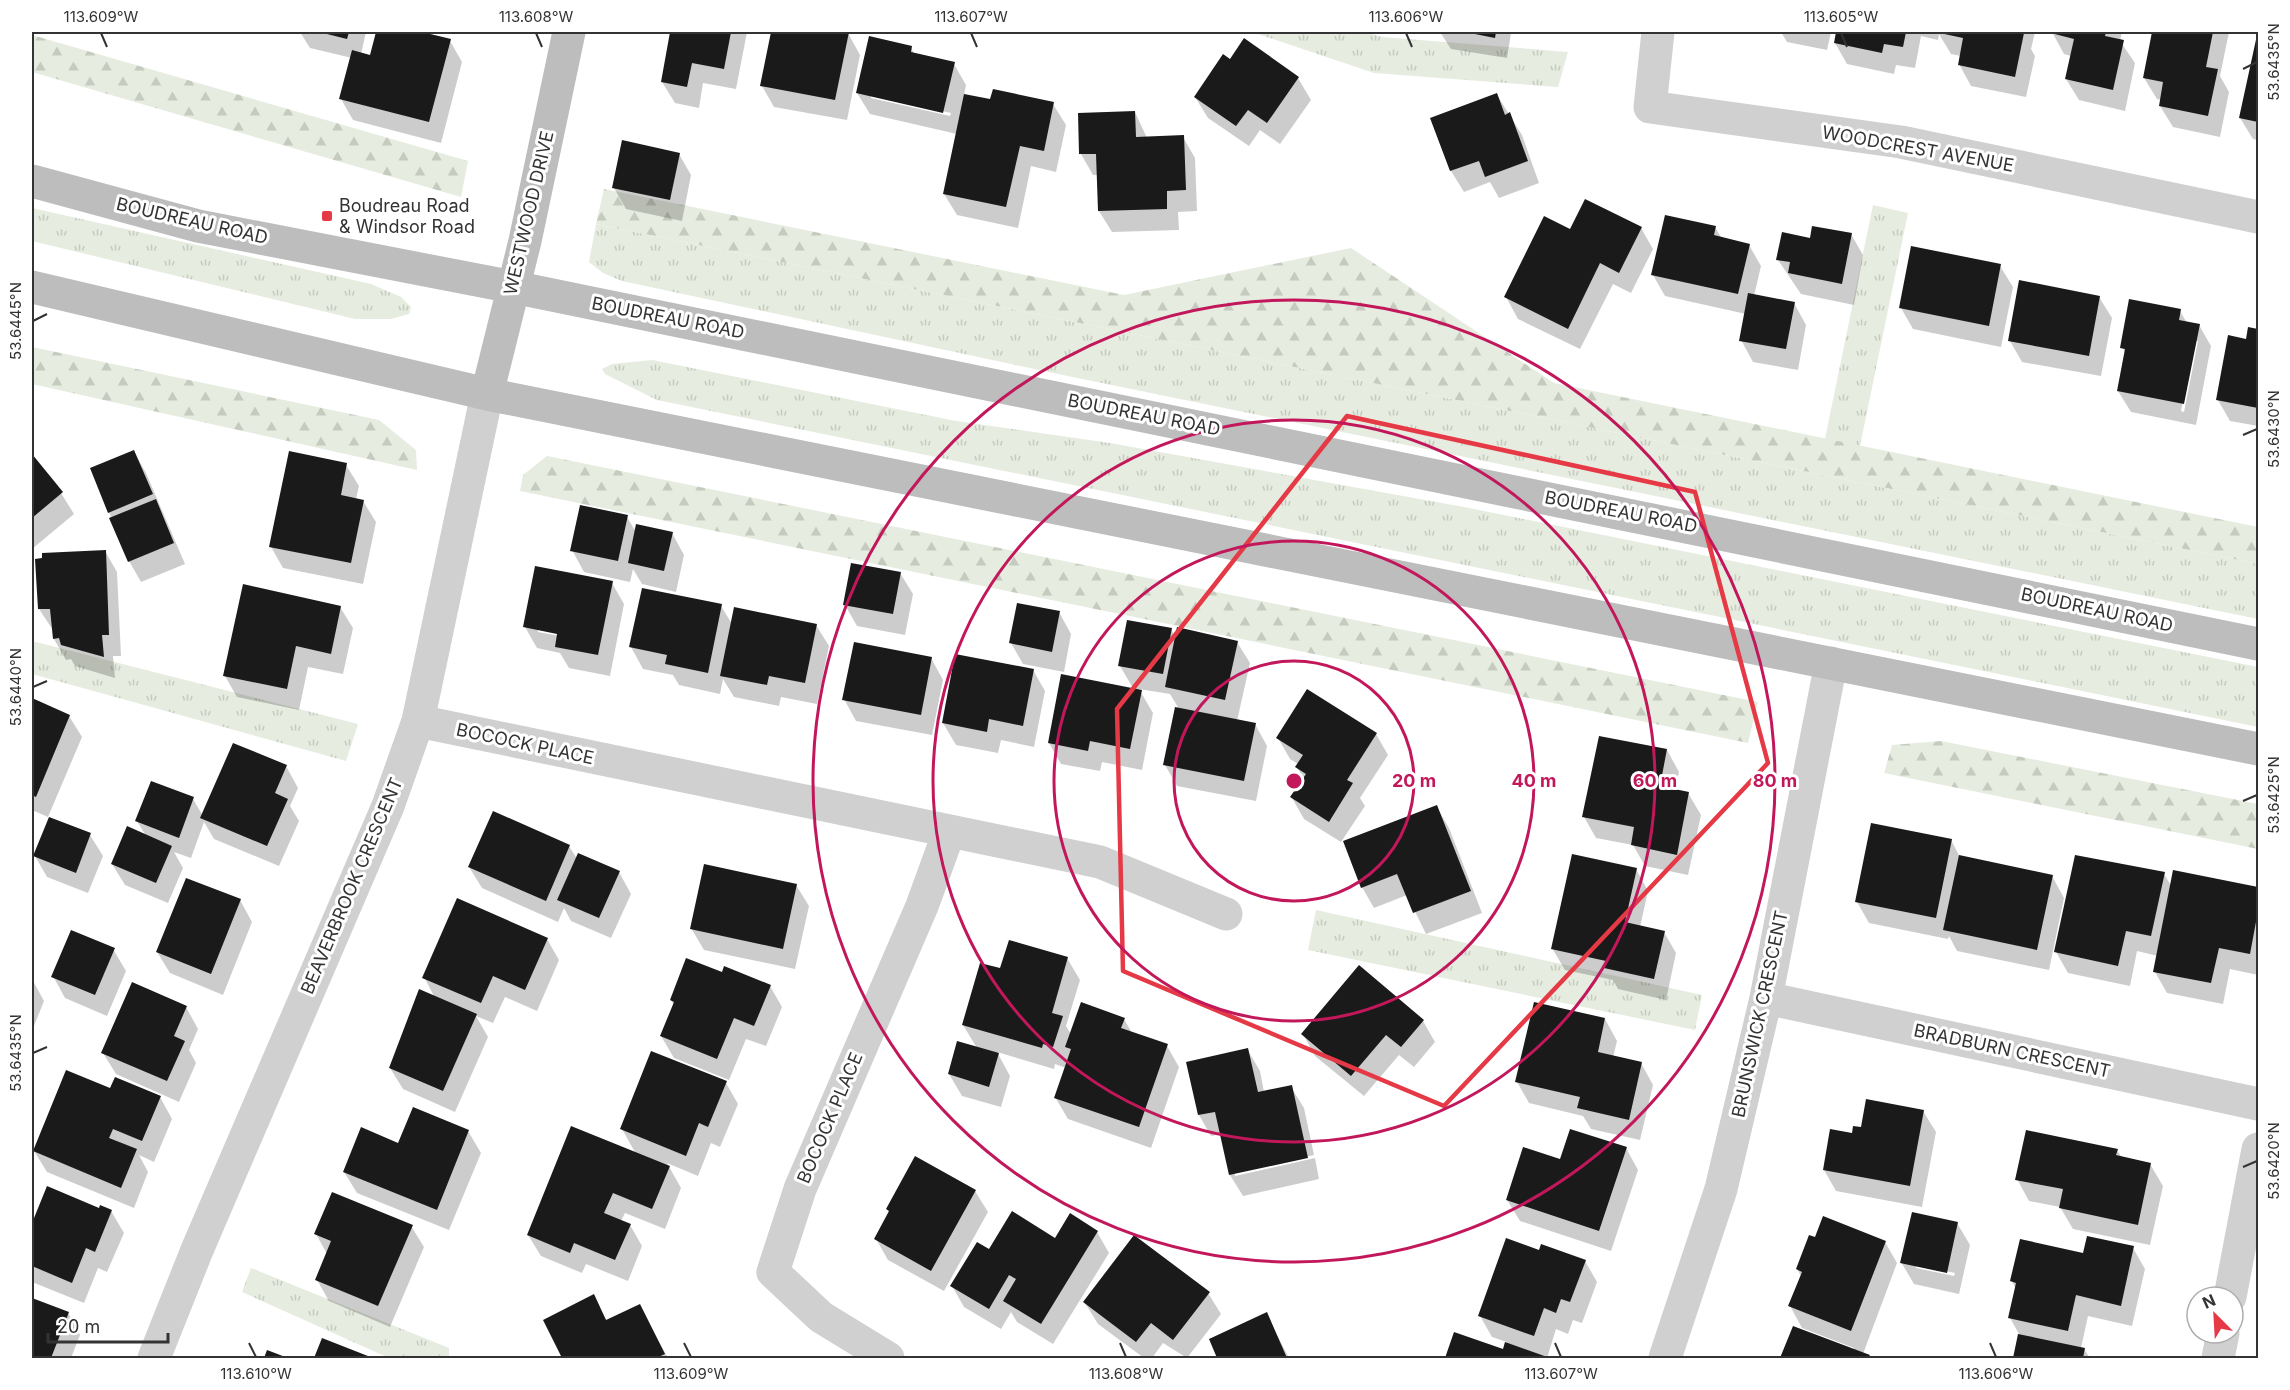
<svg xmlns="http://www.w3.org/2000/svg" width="2290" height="1390" font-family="Inter,sans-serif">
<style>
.grass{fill:url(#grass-tufts)}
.forest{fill:url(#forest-firs)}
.shadow{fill:#0003;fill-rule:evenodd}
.building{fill:#1a1a1a}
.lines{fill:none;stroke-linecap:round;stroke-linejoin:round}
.street{stroke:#d0d0d0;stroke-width:33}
.secondary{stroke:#bdbdbd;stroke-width:33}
.marked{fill:none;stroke:#e63946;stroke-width:4.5;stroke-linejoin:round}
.ticks{fill:none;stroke:#333;stroke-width:2}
.ring{fill:none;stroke:#c2185b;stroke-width:3}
.poi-dot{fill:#e63946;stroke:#fff;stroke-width:2}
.labels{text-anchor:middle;stroke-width:6;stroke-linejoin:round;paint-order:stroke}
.street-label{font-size:18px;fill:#333;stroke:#fff}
.poi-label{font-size:18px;fill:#333;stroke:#fff;text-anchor:start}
.centre{fill:#c2185b;stroke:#fff;stroke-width:3}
.ring-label{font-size:18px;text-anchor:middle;font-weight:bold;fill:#c2185b;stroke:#fff;stroke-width:6;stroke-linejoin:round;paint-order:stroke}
.neatline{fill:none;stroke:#333;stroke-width:2}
.ticks-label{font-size:15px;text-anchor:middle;fill:#333}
</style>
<defs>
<pattern id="grass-tufts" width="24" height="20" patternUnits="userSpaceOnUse" patternTransform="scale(1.5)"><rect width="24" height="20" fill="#e6ecdf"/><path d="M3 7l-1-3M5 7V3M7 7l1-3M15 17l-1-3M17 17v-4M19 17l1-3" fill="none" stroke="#c6cbc0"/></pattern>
<pattern id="forest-firs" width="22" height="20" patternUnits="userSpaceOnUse" patternTransform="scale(1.5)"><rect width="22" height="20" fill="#e6ecdf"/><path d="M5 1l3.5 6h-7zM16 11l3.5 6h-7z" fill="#c6cbc0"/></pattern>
</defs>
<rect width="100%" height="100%" fill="#fff"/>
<!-- grass -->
<path class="grass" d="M1252,32H1365L1382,37L1568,52L1558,87L1374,73Z
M1873,205L1908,213L1860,446L1825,439Z
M32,208L371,284L401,297L411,307L409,314L391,319H355L32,241Z
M596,224L2258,564V619L1058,374L622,281L603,273L589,262Z
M652,360L956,421L1110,443L1464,507L2258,667V727L657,400L605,374L602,369L612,364Z
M32,641L358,724L346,761L32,674Z
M1316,910L1702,995L1695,1030L1308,950Z
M251,1268L449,1348V1358H389L242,1292Z"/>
<!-- forest -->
<path class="forest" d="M32,35L468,161L461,197L32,72Z
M604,189L1124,295L1351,248L1554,383L2258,527V564L596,224Z
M32,347L379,420L416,450L417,470L32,384Z
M547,456L1758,702L1748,743L520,491L523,475Z
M1941,741L2258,804V849L1884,773L1892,745Z"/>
<!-- shadow -->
<path class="shadow" d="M300,32H366L361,54L371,57L378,32H416L450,41L462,62L441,143L353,120L341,99L352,58L310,48Z
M672,32H747L736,89L703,83L699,108L675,103L662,82Z
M773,32L848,33L860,55L847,120L774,107L762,86Z
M1440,32H1519L1511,33L1507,58L1451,49Z
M1781,32H1831L1827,50L1787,42Z
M1838,32H2035L2031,49L2035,56L2026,97L1971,86L1959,64L1961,56L1951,54L1939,34L1938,40L1921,36L1915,68L1896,65L1894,74L1847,64L1835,43Z
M2052,32H2122L2120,41L2135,63L2125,111L2079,100L2066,79L2071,56L2064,54Z
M2154,32H2229L2220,76L2229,92L2220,137L2173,127L2160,106L2161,100L2157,99L2144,78Z
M2258,37V140L2253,139L2240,118Z
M1244,41L1298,78L1311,100L1280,144L1260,130L1249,146L1208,118L1195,97L1230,61Z
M911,48L915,55L954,64L966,85L964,95L991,101L1053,104L1066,125L1056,172L1031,166L1018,228L957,215L944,194L957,134L870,114L857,93ZM871,95L951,113L950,116L871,98Z
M1497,95L1522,135L1539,183L1499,198L1490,182L1464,192L1451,171L1432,119Z
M1135,112L1147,138L1183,137L1195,158L1197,211L1178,212L1179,230L1112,232L1099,211L1098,175H1093L1081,154Z
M679,154L691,175L682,221L626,209L614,188Z
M1715,227L1722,239L1749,245L1761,266L1754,296L1794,303L1806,325L1798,370L1753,362L1741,340L1746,314L1665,296L1653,275Z
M1641,228L1653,249L1631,293L1613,284L1580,349L1518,319L1506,297L1571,231Z
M1851,234L1863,255L1854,305L1801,294L1778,260L1811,239Z
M2000,266L2013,287L2001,347L1913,329L1901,308Z
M2099,297L2112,318L2101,376L2022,362L2010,341Z
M2180,311L2187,323L2199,325L2211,346L2196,425L2131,412L2118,391L2126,354L2122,347ZM2195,341H2198L2184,412L2181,411Z
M2249,329L2258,330V426L2230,421L2218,400L2247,341Z
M134,452L146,473L185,564L141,582L129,561L109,512Z
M32,457L61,493L74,514L32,549Z
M346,465L359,486L356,499L363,501L376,522L363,584L283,568L271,547Z
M627,517L636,532L672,533L684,555L676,592L642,584L633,569L630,582L584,572L572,550Z
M105,551L117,572L121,656H113L115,678L75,666L71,659L66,660L54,639L53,630L39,609Z
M900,573L913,594L905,635L857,626L845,605Z
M612,583L624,604L610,676L569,668L560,653L537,648L525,627ZM538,629L565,634V637L538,632Z
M721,606L732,624L816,625L829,646L817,704L781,697L779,706L734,697L723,679L720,694L679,685L673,675L643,669L631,647Z
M340,607L353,628L343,674L308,667L299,710L237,697L225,676Z
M1059,612L1071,634L1064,672L1023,664L1011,643Z
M1171,629L1176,639L1237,642L1250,663L1237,721L1255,724L1267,746L1256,801L1177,786L1165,765L1179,709L1170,694L1139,689L1153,713L1142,770L1102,762L1100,771L1061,764L1049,743L1134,690L1120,666Z
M931,658L943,680L932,735L856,721L844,699Z
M1033,670L1045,691L1034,747L1001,740L998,753L956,745L943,723Z
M32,700L69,716L82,737L48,817L32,810Z
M1376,734L1388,755L1360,798L1365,806L1341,842L1304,819L1292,798L1304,779L1297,767L1298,764L1290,759L1278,738Z
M1667,750L1679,772L1675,791L1688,793L1701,815L1688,875L1645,866L1633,845L1596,838L1584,817Z
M286,766L298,788L290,806L299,821L279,866L214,839L204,822L191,858L174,852L183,868L168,903L125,885L112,864L146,836L137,821L193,799L203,816Z
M1436,806L1449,828L1482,913L1426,934L1407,895L1374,908L1362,887Z
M90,835L103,856L88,893L47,877L35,856Z
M1951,840L1960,857L2052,876L2064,898L2049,970L1957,951L1949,936L1948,939L1869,923L1857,902Z
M569,846L577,859L619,872L631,894L611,938L571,921L564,908L558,922L482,888L469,867Z
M1636,869L1648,891L1640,927L1664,932L1676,953L1666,1000L1618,989L1613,980L1565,970L1552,948Z
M2175,872L2258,888V975L2230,969L2223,1004L2167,993L2155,972L2158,956L2137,951L2130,986L2068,973L2056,952L2164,874L2172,887Z
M796,885L809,906L795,969L704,950L691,928Z
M240,900L252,922L223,995L170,973L157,952Z
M547,939L559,960L537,1011L505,997L493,1023L476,1016L488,1037L455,1112L403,1089L390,1068L435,998L424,977Z
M113,949L126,971L107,1016L65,998L53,976Z
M1067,958L1080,980L1066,1026L1071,1034L1124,1019L1132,1033L1167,1046L1179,1067L1151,1148L1068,1119L1055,1097L1066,1068L1055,1064L1054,1069L997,1052L1010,1076L1001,1107L962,1096L949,1074L977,1048L963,1025L1001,970Z
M723,974L770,986L782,1007L766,1046L746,1039L729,1080L674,1058L661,1036L674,1005L671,1000Z
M32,979L44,1001L32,1031Z
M186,1007L198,1029L189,1050L196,1063L179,1102L116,1074L103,1053Z
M1605,1019L1617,1041L1613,1057L1641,1063L1653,1085L1640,1140L1591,1129L1583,1116L1529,1103L1517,1082Z
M1423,1021L1435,1042L1414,1067L1399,1055L1364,1096L1315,1056L1303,1034Z
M1247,1049L1260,1071L1264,1092L1291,1087L1304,1108L1314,1155L1235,1173V1176L1315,1158L1319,1179L1243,1196L1230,1175L1221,1134L1211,1136L1199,1115L1188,1063Z
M726,1083L738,1104L720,1147L711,1143L698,1176L667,1163L681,1188L665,1229L625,1213L621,1221L630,1225L642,1246L628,1281L586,1264L582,1273L541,1256L528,1235L636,1154L622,1129Z
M111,1090L160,1097L172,1119L154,1162L139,1155L148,1172L134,1208L47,1172L34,1151Z
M1923,1111L1936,1132L1922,1207L1836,1191L1824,1170L1853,1135L1862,1129Z
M468,1131L481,1153L449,1230L357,1193L344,1172L399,1144Z
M1626,1148L1638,1170L1611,1251L1520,1221L1507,1200L1561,1161Z
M2117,1150L2122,1158L2150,1164L2163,1186L2150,1245L2073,1229L2060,1207L2029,1201L2017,1179Z
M47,1188L100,1210L111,1211L124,1233L107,1272L98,1268L84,1303L32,1282V1227Z
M975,1191L988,1212L944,1291L888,1260L876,1239L890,1213L887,1209Z
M1957,1223L1970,1245L1959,1294L1914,1284L1901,1262ZM1916,1265L1955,1273L1954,1276L1916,1268Z
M411,1226L424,1247L390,1327L329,1301L317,1280L327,1254L316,1234Z
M1097,1232L1109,1253L1053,1344L1017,1322L1011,1312L1001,1329L964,1307L952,1286L989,1251Z
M1885,1242L1897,1263L1863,1354L1870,1358H1782L1794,1328L1853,1350L1854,1348L1802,1328L1790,1306L1801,1276L1797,1269Z
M2133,1248L2145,1269L2132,1326L2088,1316L2081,1348L2084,1349L2090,1358H2015L2019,1334L2010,1318L2016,1289L2012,1281L2084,1255Z
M1540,1252L1585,1261L1597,1282L1582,1323L1573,1320L1568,1334L1556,1329L1547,1358H1447L1455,1334L1503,1351L1507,1342L1492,1337L1480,1316Z
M1208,1293L1221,1314L1187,1358L1163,1343L1152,1358H1144L1098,1324L1085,1303Z
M593,1296L607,1321L639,1306L668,1358H564L545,1321Z
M32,1299L68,1313L80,1335L71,1358H32Z
M1266,1314L1289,1358H1219L1211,1340Z
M323,1340L369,1358H316Z"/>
<!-- building -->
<path class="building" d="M319,32H349L347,39Z
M376,32H422L451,39L429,122L339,99L352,50L370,55Z
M670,32H731L724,69L692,63L687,87L661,82Z
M771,32H849L835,100L760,86Z
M1465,32H1496L1495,38Z
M1836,32H1906L1903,47L1884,44L1882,53L1834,43Z
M1935,32L2024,33L2015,77L1958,65L1963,38Z
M2047,32H2106L2105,36L2124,40L2113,90L2065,79L2074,39Z
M2152,32H2213L2206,67L2218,69L2208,116L2159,106L2163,82L2143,78Z
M2257,35H2258V122L2239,118Z
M869,36L912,46L911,52L955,62L943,113L856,93Z
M1244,38L1299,77L1267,123L1248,110L1236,126L1194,97L1223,54L1230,59Z
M993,89L1054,102L1044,151L1020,146L1006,207L943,194L964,94L990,99Z
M1497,93L1505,115L1510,112L1528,161L1485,177L1479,161L1450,171L1430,118Z
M1135,111L1136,137L1184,135L1186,190L1167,191V209L1098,211L1096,154H1079L1078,113Z
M622,140L680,153L670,200L612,188Z
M1585,199L1642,227L1619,273L1600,263L1568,329L1504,297L1544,216L1570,229Z
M1665,215L1716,226L1714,235L1750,244L1738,294L1651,275Z
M1812,226L1852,233L1842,284L1788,273L1790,262L1776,260L1782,232L1810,238Z
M1911,246L2001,264L1989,326L1899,308Z
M2019,280L2100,296L2089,356L2008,341Z
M1748,293L1795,302L1786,349L1739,341Z
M2129,299L2181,309L2179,320L2200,324L2184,404L2117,391L2125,349L2120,348Z
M2248,327L2258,329V408L2216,400L2228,335L2246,339Z
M134,450L153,494L108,513L90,468Z
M289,451L347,463L341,495L364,500L351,563L269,547Z
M32,454L63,492L32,518Z
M156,499L174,543L128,562L109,518Z
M580,505L628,515L618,561L570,551Z
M636,524L673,532L664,571L628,563Z
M106,550L109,635H102L104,657L61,645L59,638L53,639L50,609H38L35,559L42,558V553Z
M851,563L901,572L893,614L843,605Z
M535,566L613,581L598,655L555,647L557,634L523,627Z
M243,584L341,606L331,654L296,646L287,689L223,676Z
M642,588L722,604L708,673L665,664L667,655L629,647Z
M1017,603L1060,611L1052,652L1009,643Z
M734,607L817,624L805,683L769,676L767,685L720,676Z
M1127,620L1172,628L1163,674L1118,666Z
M1177,627L1238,641L1225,700L1165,687Z
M854,642L932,657L921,715L842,700Z
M955,654L1034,669L1023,726L989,719L987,732L942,723Z
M1061,674L1142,690L1130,749L1090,741L1088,751L1048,743Z
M1307,689L1377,733L1347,780L1353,783L1329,822L1290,797L1306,774L1295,767L1303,755L1276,738Z
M32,698L70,715L36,797L32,795Z
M1175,707L1256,723L1244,781L1163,765Z
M1599,736L1667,749L1660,786L1689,792L1677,855L1631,845L1634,827L1582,817Z
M233,743L287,765L275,793L288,799L267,846L200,818Z
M151,781L194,797L179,838L135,821Z
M1437,805L1471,891L1413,913L1397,874L1361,888L1343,841Z
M493,811L570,845L546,901L468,867Z
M49,817L91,833L76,873L33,856Z
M1871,823L1952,839L1936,918L1855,902Z
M127,826L172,846L156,883L111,864Z
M578,853L620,871L599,918L557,900Z
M1572,854L1637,868L1625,922L1665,931L1654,979L1604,968L1606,961L1551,949Z
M1959,855L2053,875L2037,950L1943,930Z
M2075,855L2165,872L2151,936L2126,931L2118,966L2054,952Z
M704,864L797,884L783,949L690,929Z
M2173,870L2258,887V911L2250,954L2219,948L2211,983L2153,972Z
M186,878L241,899L211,974L156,952Z
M457,898L548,938L525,990L493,976L481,1003L422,978Z
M71,930L115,948L95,995L51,977Z
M1009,940L1068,957L1052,1013L1063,1016L1053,1047L1043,1044L1042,1048L962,1025L980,963L1000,968Z
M686,958L722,972L724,966L771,985L754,1026L734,1018L717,1059L660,1036L674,1002L670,1000Z
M1359,965L1424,1020L1401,1047L1386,1035L1351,1076L1301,1034Z
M132,982L187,1006L174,1036L185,1041L167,1081L101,1053Z
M419,989L477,1014L443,1091L389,1068Z
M1081,1002L1125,1018L1121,1028L1168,1044L1139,1127L1054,1098L1071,1049L1065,1047Z
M1534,1002L1605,1018L1598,1052L1642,1062L1629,1120L1577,1108L1580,1097L1515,1082Z
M957,1041L999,1053L989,1087L948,1074Z
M1248,1048L1258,1092L1292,1085L1308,1158L1229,1175L1215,1112L1198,1115L1186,1062Z
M651,1051L727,1081L708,1127L699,1123L686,1156L620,1129Z
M66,1070L110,1088L115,1077L161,1096L142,1141L113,1129L109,1138L137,1149L121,1188L33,1151Z
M1866,1099L1924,1110L1910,1186L1823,1170L1830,1129L1852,1133L1853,1126L1861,1127Z
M413,1107L469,1130L437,1210L343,1172L361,1127L398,1143Z
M571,1126L670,1166L652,1209L613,1193L604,1213L631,1224L615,1260L574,1243L570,1253L527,1235Z
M1570,1129L1627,1147L1599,1231L1506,1200L1523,1147L1560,1159Z
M2026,1130L2118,1149L2116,1155L2151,1163L2138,1225L2059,1208L2063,1189L2015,1180Z
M915,1156L976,1190L931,1271L874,1239L889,1211L886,1209Z
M47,1186L99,1208L100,1205L112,1210L95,1252L86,1248L72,1283L32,1266V1223Z
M332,1192L413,1225L378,1306L315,1280L331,1241L314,1234Z
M1012,1211L1055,1238L1070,1213L1098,1231L1041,1324L1003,1301L1016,1279L1009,1275L989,1309L950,1286L977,1242L989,1249Z
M1912,1212L1958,1222L1947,1273L1900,1263Z
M1823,1216L1886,1241L1851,1331L1788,1306L1802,1272L1796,1269L1809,1235L1815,1237Z
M1134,1235L1210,1292L1173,1340L1151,1323L1136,1342L1083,1302Z
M2087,1236L2134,1246L2121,1306L2076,1295L2068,1331L2008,1318L2016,1283L2010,1281L2020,1239L2083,1253Z
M1506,1238L1539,1250L1541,1244L1586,1260L1570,1302L1561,1299L1556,1313L1544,1308L1534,1336L1478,1316Z
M594,1294L606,1320L640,1304L665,1354L656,1358H562L543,1320Z
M32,1298L69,1312L51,1358H32Z
M1267,1312L1287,1358H1217L1209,1339Z
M1793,1326L1870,1355L1868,1358H1780Z
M1454,1332L1503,1349L1505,1342L1550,1358H1445Z
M2018,1334L2085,1348L2083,1358H2013Z
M322,1338L373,1358H314Z
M267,1350L288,1358H264Z"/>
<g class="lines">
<!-- street -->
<path class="street" d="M1658,32L1650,107L1901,142L2258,217
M418,721L1100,862L1226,914
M1766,998L2258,1104
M2230,1297L2258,1149
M154,1358L197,1250L388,806L418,721L487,394
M888,1358L821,1317L773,1272L800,1189L922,906L949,832
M1665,1358L1721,1189L1766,998L1831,663
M2218,1358L2223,1333"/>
<!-- secondary -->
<path class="secondary" d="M32,181L198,226L513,287L2258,644
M32,287L487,394L2258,749
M487,394L525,241L569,32"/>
</g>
<!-- marked area -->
<path class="marked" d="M1347,416L1695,492L1768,763L1444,1106L1123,971L1117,709Z"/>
<!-- ticks -->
<path class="ticks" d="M101,33L107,47M536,33L542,47M971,33L977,47M1406,33L1412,47M1841,33L1847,47M2243,69L2257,62M33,321L47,314M2243,435L2257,429M33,687L47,681M2243,801L2257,795M33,1053L47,1047M2243,1167L2257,1161M249,1343L256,1357M684,1343L691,1357M1120,1343L1126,1357M1555,1343L1561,1357M1990,1343L1996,1357"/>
<!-- distance rings -->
<g class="ring">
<circle cx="1294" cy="781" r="120"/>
<circle cx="1294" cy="781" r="240"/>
<circle cx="1294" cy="781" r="361"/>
<circle cx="1294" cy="781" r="481"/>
</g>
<!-- markers -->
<rect class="poi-dot" x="321" y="210" width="12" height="12" rx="3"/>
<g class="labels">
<!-- street labels -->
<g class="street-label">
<text transform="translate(1918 149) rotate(10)" y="6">WOODCREST AVENUE</text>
<text transform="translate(529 213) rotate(-77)" y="6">WESTWOOD DRIVE</text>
<text transform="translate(192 221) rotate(13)" y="6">BOUDREAU ROAD</text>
<text transform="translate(668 318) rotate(11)" y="6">BOUDREAU ROAD</text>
<text transform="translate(1144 415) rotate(11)" y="6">BOUDREAU ROAD</text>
<text transform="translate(1621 512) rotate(11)" y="6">BOUDREAU ROAD</text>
<text transform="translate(2097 610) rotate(12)" y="6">BOUDREAU ROAD</text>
<text transform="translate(525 744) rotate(12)" y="6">BOCOCK PLACE</text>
<text transform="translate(352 886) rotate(-67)" y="6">BEAVERBROOK CRESCENT</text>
<text transform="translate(1760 1014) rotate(-78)" y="6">BRUNSWICK CRESCENT</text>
<text transform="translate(2012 1051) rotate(12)" y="6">BRADBURN CRESCENT</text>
<text transform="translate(830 1118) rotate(-67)" y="6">BOCOCK PLACE</text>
</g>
<!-- poi labels -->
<g class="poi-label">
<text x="339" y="212">Boudreau Road<tspan x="339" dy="21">&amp; Windsor Road</tspan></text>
</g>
</g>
<circle cx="1294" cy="781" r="9" class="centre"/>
<g class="ring-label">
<text x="1414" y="787">20 m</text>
<text x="1534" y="787">40 m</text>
<text x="1655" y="787">60 m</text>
<text x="1775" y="787">80 m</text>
</g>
<!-- border -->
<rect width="2290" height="1390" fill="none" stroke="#ffffff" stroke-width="66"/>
<!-- north arrow -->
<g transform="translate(2215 1315) rotate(336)"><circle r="28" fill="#ffffff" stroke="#adadad" stroke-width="1.5"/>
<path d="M0-4.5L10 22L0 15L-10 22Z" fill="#e63946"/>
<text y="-9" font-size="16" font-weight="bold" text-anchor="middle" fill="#333333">N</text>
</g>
<!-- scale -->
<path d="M48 1333v9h120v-9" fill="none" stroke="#333333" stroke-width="3"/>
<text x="57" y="1333" font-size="18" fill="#333333" stroke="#ffffff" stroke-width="4.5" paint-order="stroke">20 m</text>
<rect x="33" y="33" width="2224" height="1324" class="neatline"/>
<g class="ticks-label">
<text x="101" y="22">113.609°W</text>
<text x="536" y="22">113.608°W</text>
<text x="971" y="22">113.607°W</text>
<text x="1406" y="22">113.606°W</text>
<text x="1841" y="22">113.605°W</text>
<text transform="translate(2274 62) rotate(-90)" y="5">53.6435°N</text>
<text transform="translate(16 321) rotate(-90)" y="5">53.6445°N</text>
<text transform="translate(2274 429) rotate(-90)" y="5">53.6430°N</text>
<text transform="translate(16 687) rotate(-90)" y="5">53.6440°N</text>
<text transform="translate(2274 795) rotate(-90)" y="5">53.6425°N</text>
<text transform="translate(16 1053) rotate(-90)" y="5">53.6435°N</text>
<text transform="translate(2274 1161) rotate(-90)" y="5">53.6420°N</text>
<text x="256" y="1379">113.610°W</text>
<text x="691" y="1379">113.609°W</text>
<text x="1126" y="1379">113.608°W</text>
<text x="1561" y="1379">113.607°W</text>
<text x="1996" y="1379">113.606°W</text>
</g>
</svg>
